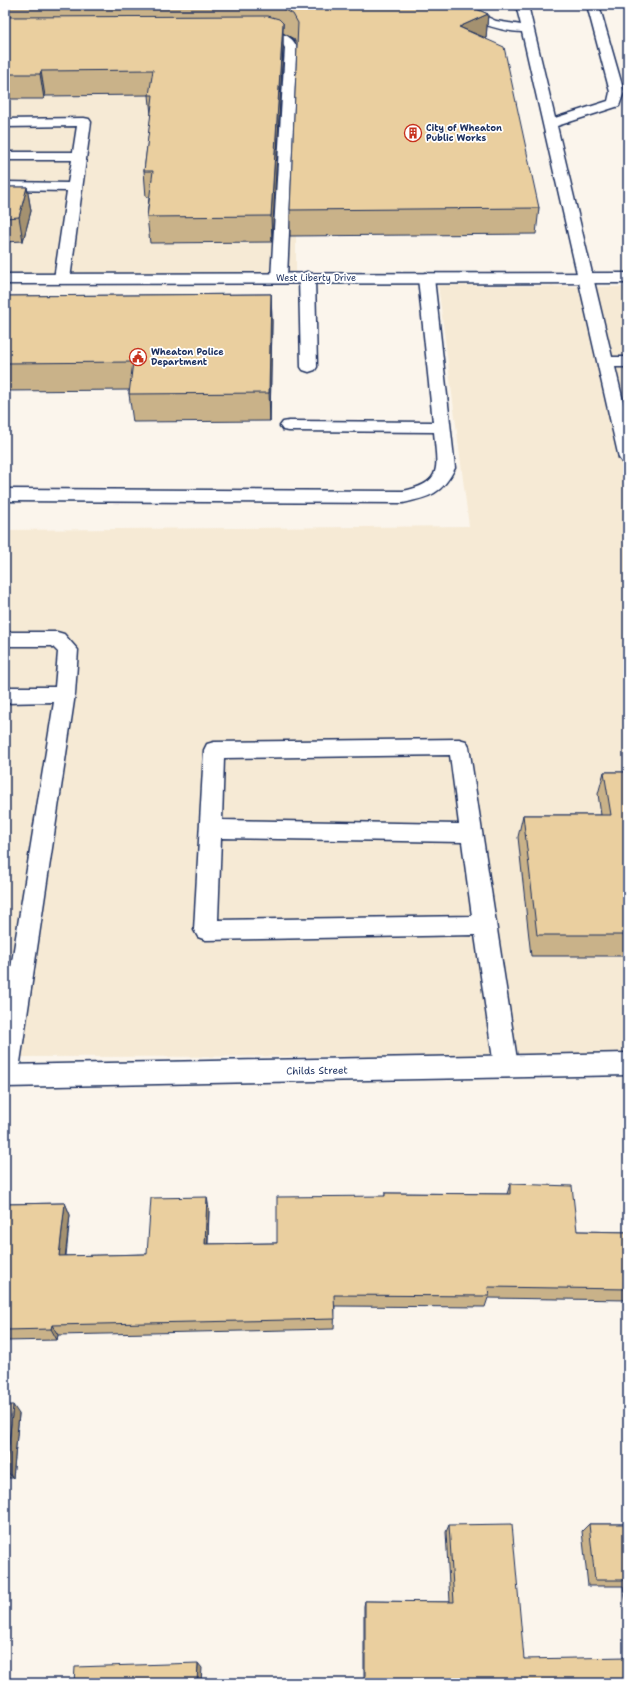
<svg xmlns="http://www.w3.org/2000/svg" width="633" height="1688" font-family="'Shantell Sans',sans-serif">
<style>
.built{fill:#f6ead5}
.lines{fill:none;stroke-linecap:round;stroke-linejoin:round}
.lane-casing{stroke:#1b2f5e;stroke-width:3}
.street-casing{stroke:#1b2f5e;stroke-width:3}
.lane{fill:#fff;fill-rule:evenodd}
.street{fill:#fff;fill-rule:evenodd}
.wall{fill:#c9b289;stroke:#1b2f5e}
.shaded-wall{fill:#a4916f;stroke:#1b2f5e}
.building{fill:#eacf9f;stroke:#1b2f5e}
.labels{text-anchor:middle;stroke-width:3.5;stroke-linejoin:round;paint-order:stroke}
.far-poi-label{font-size:9px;font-weight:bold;fill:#1b2f5e;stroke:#fff;text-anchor:start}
.far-street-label{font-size:9px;fill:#1b2f5e;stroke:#fff}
.street-label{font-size:10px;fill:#1b2f5e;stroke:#fff}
</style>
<rect width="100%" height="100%" fill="#fbf5ec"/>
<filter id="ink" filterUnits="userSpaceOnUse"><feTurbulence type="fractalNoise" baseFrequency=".025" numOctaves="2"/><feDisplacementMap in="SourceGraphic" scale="8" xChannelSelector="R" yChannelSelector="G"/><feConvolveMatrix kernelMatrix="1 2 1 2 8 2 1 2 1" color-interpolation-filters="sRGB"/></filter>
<g filter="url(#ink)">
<!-- built -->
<path class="built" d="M5,5H296V283H5Z
M438,285L628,287V1054L537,1056L5,1057V530L469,526Z"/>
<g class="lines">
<!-- lane casing -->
<g class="lane-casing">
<path id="lane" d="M453,5H465V7L496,21L521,25L516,5H528L555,118L608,101L610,92L587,5H599L624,92L619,106L557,126L612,357H628V367H615L628,422V464L622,462L619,458L522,32C497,31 477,22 455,12Z
M254,31C270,32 291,30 297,48L287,278L284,281H274L271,278L285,48C281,36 260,40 250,38L248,35Z
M84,118L89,119L91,122L70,279L67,282H57L54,279L67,191L5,190V182L68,183L72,160H5V152H73L77,126L5,127V119Z
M307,272L312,274L315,277L317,367L315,370L309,372L303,370L301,367L299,277L302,274Z
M426,273L431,275L434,278L455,468C442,494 430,497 403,503L5,501V489L403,491C444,483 437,467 434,432L289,431L283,430L280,426L283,422L289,421L433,422L418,278L421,275Z
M5,632H57L64,634L78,650L75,694L18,1076L15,1084L6,1087L5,1005L54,702L5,703V687H55L58,652L52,646H5Z
M459,739L466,741L469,747L518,1066L515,1074L506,1077L497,1074L494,1066L475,935L206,940L198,937L194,930L204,750L207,744L214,742ZM450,755L459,824L222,820L224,758ZM221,838L462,842L472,916L218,920Z"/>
</g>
<!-- street casing -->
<g class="street-casing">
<path id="street" d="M628,273V283L5,284V274Z
M628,1053V1075L5,1087V1065Z"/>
</g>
<!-- lane -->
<use href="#lane" class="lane"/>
<!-- street -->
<use href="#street" class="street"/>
</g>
<!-- wall -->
<path class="wall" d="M5,5H467L488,14L486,38L539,208L536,234L290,236V210L297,46L294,39L283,33V48L272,242L150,243L147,217L149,197H146L144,171L151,115L149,95L45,96L44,99H5Z
M5,187H27L31,211L23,241L5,242Z
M271,294L272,322L270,421L133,422L129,394V390L5,391V296Z
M604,772H628V956H531L518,837L523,815H601L598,794Z
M510,1184L577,1231L628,1232V1300L488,1298L485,1307L335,1306L334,1329L58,1335L57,1340L5,1341V1204L65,1203L70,1215L66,1256L147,1254L209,1209L208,1244L277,1243L385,1196V1193L507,1194Z
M5,1405L19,1414L13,1478H5Z
M589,1524H628V1616L623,1586H588L582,1531Z
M449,1525L524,1659L628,1683H364V1606L365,1601L450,1602L446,1532Z"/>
<!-- shaded-wall -->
<path class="shaded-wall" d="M488,14L486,38L459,27Z
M283,23V48L272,242L271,216Z
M41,71L45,96L44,99L40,74Z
M27,187L31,211L23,241L19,217Z
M271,294L272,322L270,421L269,393Z
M207,1197L209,1209L207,1256L205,1244Z
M65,1203L70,1215L64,1267L59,1256Z
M52,1325L58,1335L57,1340L51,1329Z
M13,1405L19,1414L13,1478L6,1470Z
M198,1663L202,1668L201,1683H197Z"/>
<!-- building -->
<path class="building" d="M5,5H228L5,6Z
M269,5H467L488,14L459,27L504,47L539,208L290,210L298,23L293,14L282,8Z
M268,16L279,19L283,23L271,216L147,217L153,171H144L153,95H149L153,70L41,71L40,74H5V17Z
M5,187H27L19,217L5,218Z
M271,294L269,393L129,394L133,362L5,363V296Z
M604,772H628V935H537L523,815H611Z
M510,1184L572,1186L577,1231L628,1232V1289L488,1287L489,1296L334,1295L335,1319L52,1325L51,1329L5,1330V1204L65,1203L59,1256L147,1254L151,1198L207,1197L205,1244L277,1243V1197L385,1196V1193L510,1194Z
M5,1405H13L6,1470H5Z
M512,1524L524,1659L628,1657V1683H365V1601L454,1602L449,1525Z
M589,1524H628V1580H595Z
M198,1663L197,1683H74L75,1667Z"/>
</g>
<!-- icons -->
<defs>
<g id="building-ring" transform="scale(0.9)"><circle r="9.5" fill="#fff" stroke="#c8321e" stroke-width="1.5"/><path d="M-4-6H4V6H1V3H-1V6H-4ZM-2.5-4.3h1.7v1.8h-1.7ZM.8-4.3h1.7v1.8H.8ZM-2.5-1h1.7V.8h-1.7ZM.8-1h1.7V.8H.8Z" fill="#c8321e"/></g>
<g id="civic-ring" transform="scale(0.9)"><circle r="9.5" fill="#fff" stroke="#c8321e" stroke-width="1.5"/><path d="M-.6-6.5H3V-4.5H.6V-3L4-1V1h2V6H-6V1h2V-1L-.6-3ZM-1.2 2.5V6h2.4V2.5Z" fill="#c8321e"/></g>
</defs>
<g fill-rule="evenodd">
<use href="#building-ring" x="413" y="133"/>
<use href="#civic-ring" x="138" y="357"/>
</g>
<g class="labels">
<!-- far-poi labels -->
<g class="far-poi-label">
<text x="426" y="131">City of Wheaton<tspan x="426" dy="10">Public Works</tspan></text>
<text x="151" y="355">Wheaton Police<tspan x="151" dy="10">Department</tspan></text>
</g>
<!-- far-street labels -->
<g class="far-street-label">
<text x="316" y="281">West Liberty Drive</text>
</g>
<!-- street labels -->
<g class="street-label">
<text transform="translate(317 1070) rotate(-1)" y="4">Childs Street</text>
</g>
</g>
<!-- margin -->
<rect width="633" height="1688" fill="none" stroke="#fff" stroke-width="20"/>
<rect x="10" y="10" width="613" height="1668" fill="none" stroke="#1b2f5e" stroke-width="1.5" filter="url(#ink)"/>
</svg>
